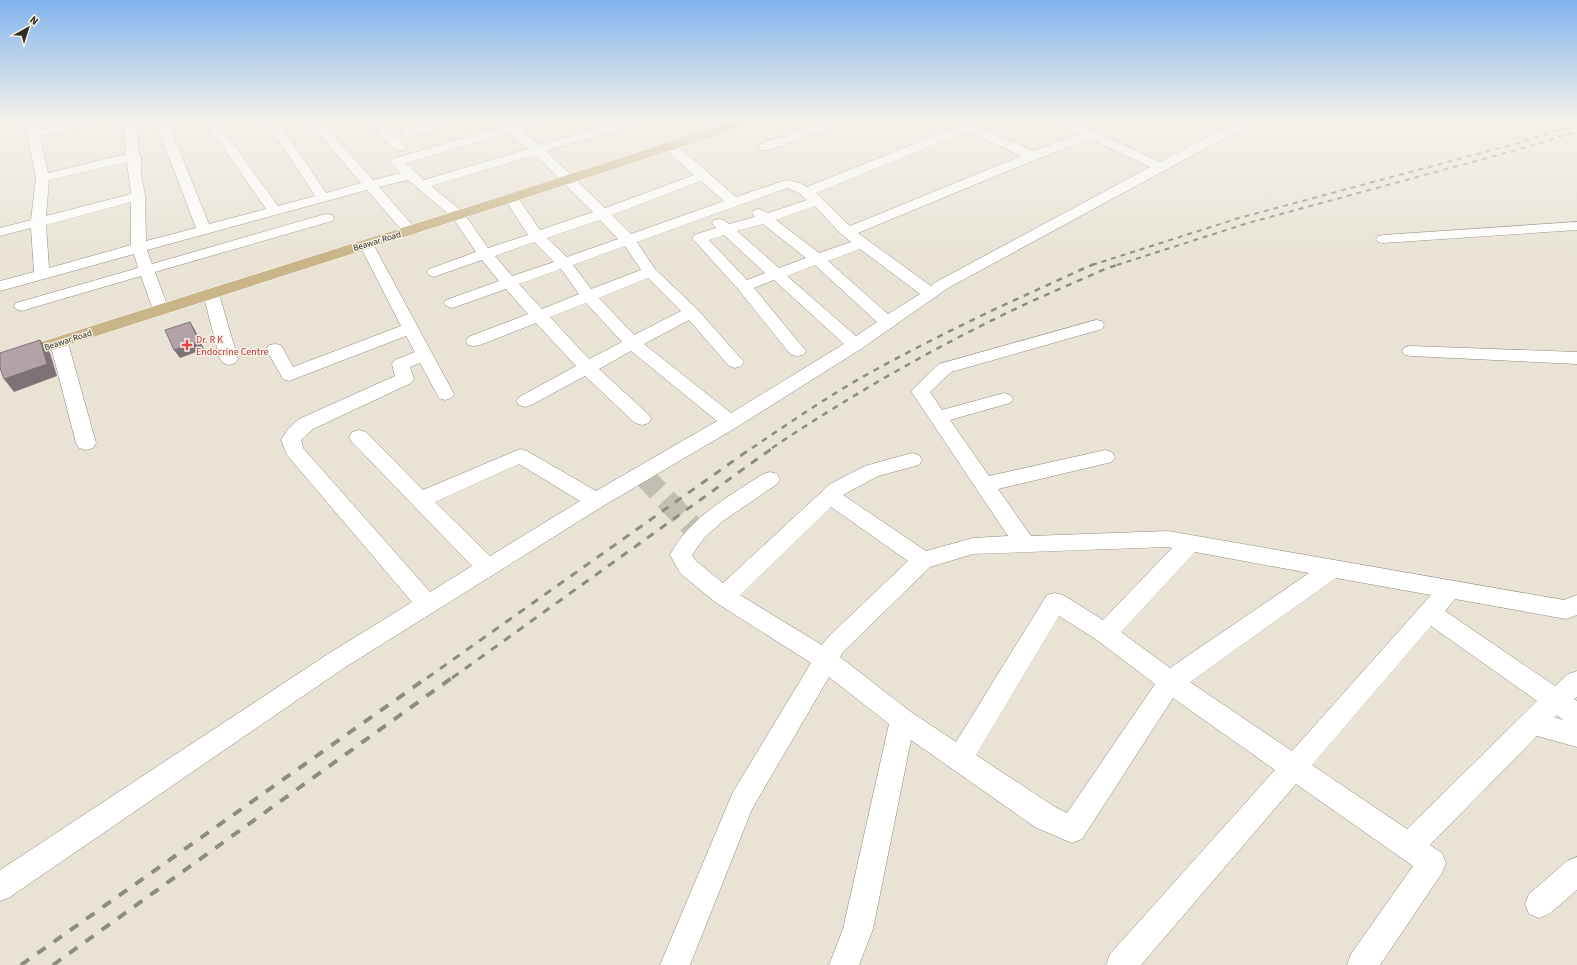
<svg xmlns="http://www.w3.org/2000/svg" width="1577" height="965" font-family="'Source Sans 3',sans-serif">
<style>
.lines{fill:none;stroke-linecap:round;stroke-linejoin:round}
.street-tunnel{stroke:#c3beb2;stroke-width:22;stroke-dasharray:22 11;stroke-linecap:butt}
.street-casing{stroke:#8d887b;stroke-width:1}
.primary-casing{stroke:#fff;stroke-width:1}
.street{fill:#fff;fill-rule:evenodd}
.primary{fill:#c9b588;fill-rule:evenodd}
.rail-far3{stroke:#8e8b81;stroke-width:2;stroke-dasharray:5 5;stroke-linecap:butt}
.rail-far2{stroke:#8e8b81;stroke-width:2.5;stroke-dasharray:6 6;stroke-linecap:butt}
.rail-far1{stroke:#8e8b81;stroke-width:3;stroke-dasharray:8 8;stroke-linecap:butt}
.rail{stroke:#8e8b81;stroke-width:4;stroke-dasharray:10 10;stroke-linecap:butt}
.shaded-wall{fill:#7d7276}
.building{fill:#b3a3a8;stroke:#7d7276}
.health-dot{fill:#e0444e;stroke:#f5f0e2;stroke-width:1.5}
.labels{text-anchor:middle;stroke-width:3;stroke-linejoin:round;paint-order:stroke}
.far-street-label{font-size:9px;fill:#2e2c27;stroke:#f5f0e2}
.health-label{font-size:10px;fill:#be3a42;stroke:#f5f0e2;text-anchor:start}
</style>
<rect width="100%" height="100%" fill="#e8e3d5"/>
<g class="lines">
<!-- street-tunnel -->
<path class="street-tunnel" d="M643,475L697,532"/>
<!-- street casing -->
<g class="street-casing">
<path id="street" d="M26,119H38L39,129L82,119H102L100,122L40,136L48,173L126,154L124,119H136L139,154L141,156V174L145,196L146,241L196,228L156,123L158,120H166L168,123L209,224L266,209L203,119H215L278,206L315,196L280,142L260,119H272L289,137L326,193L361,183L307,119H319L373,180L401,173L390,162L392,159L501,127L496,122L500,119H506L512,124L531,119H549L547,122L520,130L539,145L628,119H646L644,122L546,151L605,208L694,175L664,149L663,146L664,143H674L736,197L786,180L800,183L807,187L968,122L1033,151L1080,134L1054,122L1052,119H1067L1160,162L1241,119H1256L1254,122L948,288L861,349L737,427L603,506L344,668L10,897L0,901V870L328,654L412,602L287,455L281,440L288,429L299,419L395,376L392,364L395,360L415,352L406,336L289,381L283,379L266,349L269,345L275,344L281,345L293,367L401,326L359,244L361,241L366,240L371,241L373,244L454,394L451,398L445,400L439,398L420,363L410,367L414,379L411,383L313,429L301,440L303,448L430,592L472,566L352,442L349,437L352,432L359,430L366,432L423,490L520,449L527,451L596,491L717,421L631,351L599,369L649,415L651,419L649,423L642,425L635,423L585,376L531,405L525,407L519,405L516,401L519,397L576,366L536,323L480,345L474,346L468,345L466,341L468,337L528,314L506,289L458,306L452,308L446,306L444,303L446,300L499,281L482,260L439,275L434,277L429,275L426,272L429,269L476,252L453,218L408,180L379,187L415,228L417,231L415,234L410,235L405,234L367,190L147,250L152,264L322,215L327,214L332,215L334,218L332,221L155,272L169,310L167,313L161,315L155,313L153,310L141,276L28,309L22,311L16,309L14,306L16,303L138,268L134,254L0,291V281L34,272L31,228L0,236V228L31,220L36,178L27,134ZM968,131L1021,156L850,226L816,193ZM508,133L528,149L424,180L406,163ZM1091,139L1150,167L936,282L931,286L858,233L1037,159ZM535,155L593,212L540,230L516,195L511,194L506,195L504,198L528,235L488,248L463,212L431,186ZM127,162L131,194L46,216L49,180ZM701,181L724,201L631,234L612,215ZM787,188L799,193L807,200L768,213L759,209L754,210L752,213L755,217L729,224C724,220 721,218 714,220L712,223L716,228L694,235L692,238L738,289L791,355L797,356L803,355L806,351L754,288L774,280L844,344L731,413L644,344L689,320L729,366L735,368L741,366L744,362L697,309L655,269L637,242ZM131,202V245L49,268L46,225ZM815,206L838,231L851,242L819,253L776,220ZM600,220L618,239L567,257L547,238ZM763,224L806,258L779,268L737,231ZM724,235L765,273L747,280L709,240ZM534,242L554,262L512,276L495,256ZM625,246L641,270L591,289L573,265ZM860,249L920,294L888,314L828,261ZM815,265L877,322L856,336L787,276ZM561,269L579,294L542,309L519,284ZM648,278L681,311L634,335L599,298ZM586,303L622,342L589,359L550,317ZM519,464L580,501L490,556L435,502Z
M365,119H378L405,144L406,147L405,150H395Z
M445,119H464L462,122L408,137L404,136L402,133L404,130Z
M698,119C708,118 721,119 728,129L726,132H718L700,122Z
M831,119H848L846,122L770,150H760L759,147L760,144Z
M1577,222V230L1383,243L1378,242L1376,239L1378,236L1383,235Z
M211,289L217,291L219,294L238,359L235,363L229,365L223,363L220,359L203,294L205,291Z
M1096,320L1102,321L1104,325L1102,329L951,372L930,392L942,410L1004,393L1010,395L1013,399L1010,403L950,420L989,476L1105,450L1112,452L1115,457L1112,462L998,489L1031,536L1168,531L1564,600L1577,595V615L1566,619L1455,599L1445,611L1555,686L1568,674L1577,671V697L1574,699L1577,701V747L1537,736L1430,845L1442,853L1446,863L1442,873L1380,965H1347L1351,954L1413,866L1296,784L1141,965H1106L1110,954L1275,770L1173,698L1082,839L1072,843L1035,827L911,740L873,929L859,965H829L843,929L889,724L829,677L752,809L690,965H660L733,792L811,663L715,602L680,573L670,555C690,517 728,497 763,474L770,472L777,474L780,479L777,484L723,521L704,538L692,555L696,561L723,583L830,484L865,466L912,453L919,455L922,460L919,465L878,476L843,495L926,551L973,538L1008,536L911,391L939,364ZM831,507L908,561L827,638L822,645L740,595ZM1168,547L1172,548L1103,620L1063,595L1055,593L1047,595L956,742L911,712L840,657L843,652L930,567L973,554ZM1195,552L1309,573L1170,668L1121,632ZM1336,578L1431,595L1292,751L1190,682ZM1059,616L1097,640L1155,684L1067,813L1055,807L976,755ZM1431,626L1537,701L1407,829L1312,765ZM1557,715L1563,720L1554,717Z
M59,338L65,339L68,343L96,443L93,448L86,450L79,448L76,443L50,343L53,339Z
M1411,346L1577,352V364L1411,356L1405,355L1402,351L1405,347Z
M1577,857V890L1549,914L1539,918L1529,914L1525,904L1529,894L1567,861Z"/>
</g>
<!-- primary casing -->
<g class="primary-casing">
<path id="primary" d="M740,119H760L758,122L516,201L0,367V355L506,195Z"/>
</g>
<!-- street -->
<use href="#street" class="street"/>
<!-- primary -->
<use href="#primary" class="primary"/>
<!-- rail-far3 -->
<path class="rail-far3" d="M1092,265L1239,218L1522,142L1577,124
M1117,265L1248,223L1531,146L1577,131"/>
<!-- rail-far2 -->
<path class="rail-far2" d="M752,448C792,421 833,393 875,370C946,331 1020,297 1094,264
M772,448C848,397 928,351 1011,311C1042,296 1074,283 1105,269L1120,264"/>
<!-- rail-far1 -->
<path class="rail-far1" d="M427,678L753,447
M452,678L774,447"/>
<!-- rail -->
<path class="rail" d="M21,965L428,677
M53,965L453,677"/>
</g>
<!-- shaded-wall -->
<path class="shaded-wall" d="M190,322L195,330L204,349L180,358L174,350Z
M40,340L50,353L57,376L14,392L4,379Z"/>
<!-- building -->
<path class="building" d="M190,322L199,341L174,350L165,330Z
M40,340L47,364L4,379L0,368V353Z"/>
<!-- sky -->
<linearGradient id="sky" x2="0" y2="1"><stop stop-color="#81b4ed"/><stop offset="0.47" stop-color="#f5f2ec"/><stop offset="1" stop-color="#f5f2ec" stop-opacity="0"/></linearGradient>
<rect width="1577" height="254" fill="url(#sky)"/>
<!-- markers -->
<path class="health-dot" d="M185 339h4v4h4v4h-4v4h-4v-4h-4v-4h4z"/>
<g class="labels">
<!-- far-street labels -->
<g class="far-street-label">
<text transform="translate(377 241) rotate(-17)" y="3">Beawar Road</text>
<text transform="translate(68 340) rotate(-18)" y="3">Beawar Road</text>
</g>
<!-- health labels -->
<g class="health-label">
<text x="196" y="343">Dr. R K<tspan x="196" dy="12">Endocrine Centre</tspan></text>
</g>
</g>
<!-- north arrow -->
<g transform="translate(28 28) rotate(39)" stroke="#f5f0e2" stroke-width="3" paint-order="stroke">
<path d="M0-3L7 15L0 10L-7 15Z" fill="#2e2c27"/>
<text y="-6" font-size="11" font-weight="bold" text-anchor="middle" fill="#2e2c27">N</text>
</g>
</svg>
